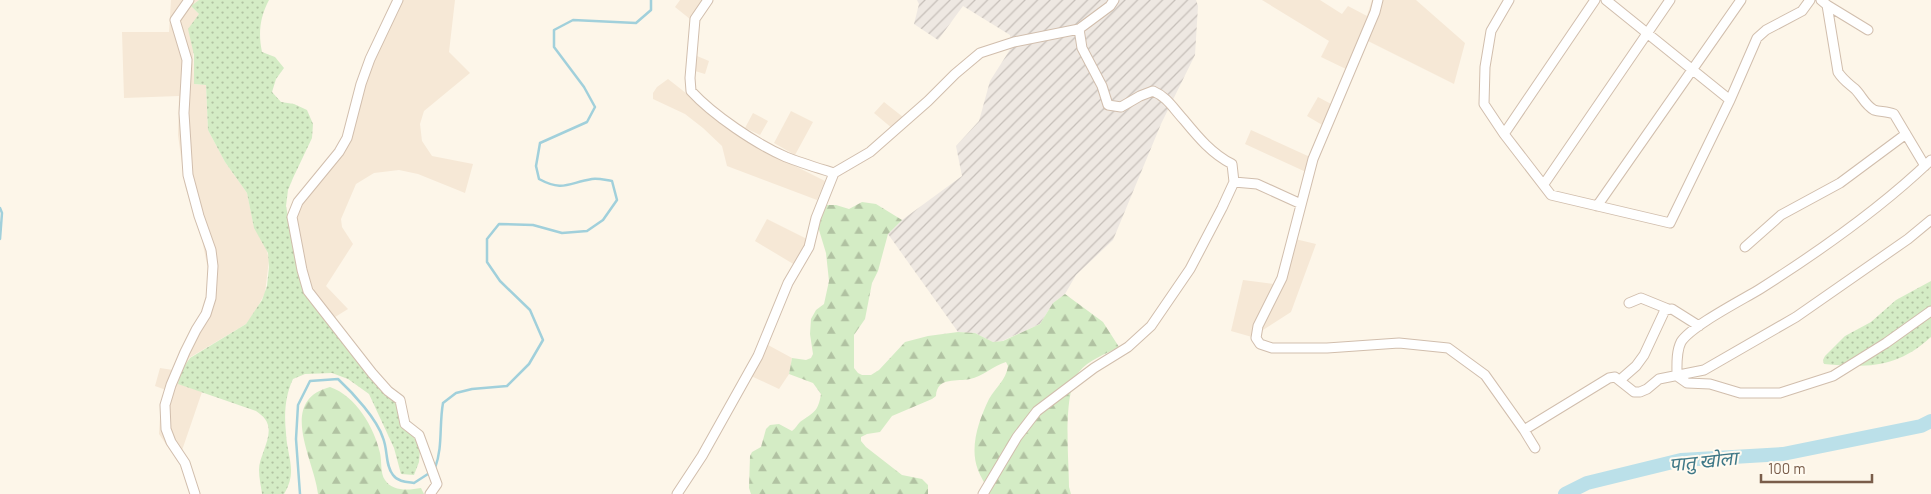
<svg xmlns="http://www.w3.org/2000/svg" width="1931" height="494" font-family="Barlow,'Noto Sans Devanagari',sans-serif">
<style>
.residential{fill:#f6e8d6}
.industrial{fill:url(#industrial-furrows)}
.grass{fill:url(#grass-dots)}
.forest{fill:url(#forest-firs)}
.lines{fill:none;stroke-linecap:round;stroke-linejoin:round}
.stream{stroke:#a1d0db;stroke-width:2.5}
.river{stroke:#bbe0e9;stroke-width:14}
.street-casing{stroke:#d1bead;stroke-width:11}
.street{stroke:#fff;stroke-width:9}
.labels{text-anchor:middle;stroke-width:4;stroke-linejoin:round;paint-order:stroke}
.water-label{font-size:19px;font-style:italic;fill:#3f7887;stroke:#fffaf0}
</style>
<defs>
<pattern id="industrial-furrows" width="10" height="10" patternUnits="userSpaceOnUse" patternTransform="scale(1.25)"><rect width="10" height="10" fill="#eee8e2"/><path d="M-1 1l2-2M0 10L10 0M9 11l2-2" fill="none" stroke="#c6bfb9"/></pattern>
<pattern id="grass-dots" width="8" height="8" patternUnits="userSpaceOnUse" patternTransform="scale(1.25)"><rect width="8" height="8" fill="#d4ecc5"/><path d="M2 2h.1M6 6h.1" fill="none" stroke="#b1c2a2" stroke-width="1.8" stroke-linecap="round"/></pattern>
<pattern id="forest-firs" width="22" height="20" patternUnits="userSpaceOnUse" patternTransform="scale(1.25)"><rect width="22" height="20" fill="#d4ecc5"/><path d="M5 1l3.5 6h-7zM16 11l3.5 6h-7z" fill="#b1c2a2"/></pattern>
</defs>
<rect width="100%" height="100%" fill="#fdf6e9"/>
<!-- residential -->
<path class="residential" d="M171,0H199L191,6L199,14L193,47L194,84L206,85L208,130L225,162L247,193L254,227L266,247L269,260L265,293L255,312L246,324L189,358L179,384L202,392L178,462L159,434L161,401L166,390L155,386L160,368L173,370L201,315L208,291V269L202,240L185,186L178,135L179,96L124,98L122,32H169Z
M395,0H455L449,52L470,73L424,111L420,124L422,141L432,156L473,164L465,193L418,174L399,170L374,173L356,184L341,219L342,227L353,244L326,286L348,309L327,322L312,303L289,219L344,137Z
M680,0H705L690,19L675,7Z
M1262,0H1320L1342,14L1348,6L1367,16L1372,0H1416L1465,43L1454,84L1362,38L1348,70L1321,57L1329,41Z
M697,56L709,61L705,74L695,71Z
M668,79L751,144L825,181L817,200L727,166L722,146L703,128L685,114L653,99V93L657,87Z
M1318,97L1333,105L1324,126L1307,116Z
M884,102L903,117L893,129L874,113Z
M791,111L813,122L795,155L774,143Z
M753,113L768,121L760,135L745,128Z
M1251,130L1310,157L1306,172L1245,144Z
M767,219L807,239L805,248L795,265L755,241Z
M1295,239L1316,244L1291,312L1252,337L1231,331L1243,280L1282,285Z
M768,345L792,358L789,374L779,389L751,376Z"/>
<!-- industrial -->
<path class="industrial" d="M917,0H1196L1198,6L1195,55L1161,124L1113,240L1076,275L1065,294L1053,303L1040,324L1002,341L993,342L975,333L958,332L888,234L902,220L962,176L956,146L979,121L990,81L1011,48L1010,35L963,6L938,40L914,24L919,4Z"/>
<!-- grass -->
<path class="grass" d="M199,0H269C260,17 258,33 262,52L275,57L284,68L276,79L272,92L281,102L294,104L307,110L313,124L312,138L293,178L288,190L286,206L299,271L350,353L357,359L382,392L396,402L399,417L416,438L420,450L419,462L414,475L401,474L394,448L369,394L348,379L332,373L305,374L293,379C285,396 284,414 286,433C287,457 298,471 284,494H262C261,486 259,478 259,470C259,454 276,434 265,419C263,416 259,413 256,411L178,384L181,371L190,358L246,324L262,300L267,286L269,267L268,253L254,228L247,193L225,162L208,130L206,85L194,84V55L188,29L199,14L191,6Z
M1931,281V337C1897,368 1868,368 1824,364L1823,360L1825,356L1845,336L1871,322L1896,300Z"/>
<!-- forest -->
<path class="forest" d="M862,202L876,204L902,220L888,234L878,271L872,283L865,319L854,335V368L858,373L862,375H871L879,370L905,342L928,336L958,332L975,333L993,342L1003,341L1040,324L1053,303L1065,294L1103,322L1119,347C1106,354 1088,360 1079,372C1062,394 1069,458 1069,487L1071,494H989C987,486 981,478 978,470C969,447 979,420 989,399C996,387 1006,380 1008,366L1006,362C993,366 982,377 970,379C958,382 937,376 936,396L932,399L892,416L880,432L867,434L861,437V441L866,447L902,475L922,479L928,485V494H751L749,488L750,456L752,452L761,447L766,429L770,425L779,424L792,431C796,428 797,425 800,422C814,412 818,412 821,394L813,383L789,374L792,358L806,360L811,358L813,354L810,334L811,319L816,310L824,304L829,281L826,253L819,230V221L827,205H836L849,209Z
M330,387C356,396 374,427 380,453C382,461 380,473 385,480C393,492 409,490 421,488L424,494H318C314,459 277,401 330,387Z"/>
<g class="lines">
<!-- stream -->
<path class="stream" d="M0,208L2,213L0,239
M435,468C443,447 439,425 443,403L456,393L472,389L507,386L529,364L543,340L530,310L500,281L487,262V239L499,224L533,225L562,233L587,231L603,220L617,200L612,181C605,180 598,178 592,179C568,183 563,192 539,179L536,166L540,143L587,122L595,107L584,87L554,47V30L573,20L636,23L651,10V0
M300,494L296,439L298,405L310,381L338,379C353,393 377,419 383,438C388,450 385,465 393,475C398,482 407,482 414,483L431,472"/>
<!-- river -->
<path class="river" d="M1565,494L1587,483L1681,460L1783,454L1921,426L1931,421"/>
<!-- street casing -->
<g class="street-casing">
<path id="street" d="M189,0L175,20L187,60L184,113L188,175L199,216L211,250L213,266L211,298L206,314L196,330L185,352L171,385L165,405L166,429L171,442L185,463L195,494
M398,0L370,59L361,84L347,138L339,152L298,202L292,217L302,270L308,291L372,373L388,391L400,400L405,424L419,435L437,484L430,494
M708,0L695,19L690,78L691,91C713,115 756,144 786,157C801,163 818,168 834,173
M1378,0L1375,12L1313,159L1282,278L1258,326L1256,338L1260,344L1272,348H1327L1399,343L1448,348L1485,375L1524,430L1535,448
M1509,0L1491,31L1485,67L1484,104L1504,134L1551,195L1670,223L1730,100L1757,38L1766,30L1802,11L1810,0
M1606,0L1730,100
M1821,0L1827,5L1838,72C1843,80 1848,83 1855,89C1862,96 1865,105 1874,110C1880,112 1887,111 1894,114L1925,166
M1827,5L1868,30
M1079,29L1082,48L1102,86L1108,105L1121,107L1140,96L1153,91C1167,97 1173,108 1184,120C1198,137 1212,154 1232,164L1234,182
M1504,134L1595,0
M1931,160C1880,209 1820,251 1760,289C1742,300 1691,326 1681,342C1676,352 1677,365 1677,376L1687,383L1710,384L1740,393H1780L1833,376L1886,343L1931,311
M1544,184L1670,0
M1597,206L1741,0
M1745,247L1781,215L1840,183L1906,134
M1629,303L1641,298L1668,309
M1620,380L1636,366L1644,355L1665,310L1672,309L1699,326
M1524,430L1609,378L1615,377L1634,392H1640L1647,389L1659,379L1704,370L1796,317L1908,239L1931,220
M677,494L702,456L758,356L788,283L809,247L816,218L834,173L870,152L928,101L955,74L980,53L1014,42L1079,29L1110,6L1114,0
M983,494L1017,437L1037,411L1094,368L1128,347L1151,326L1190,269L1222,208L1234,182L1257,184L1301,204"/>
</g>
<!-- street -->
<use href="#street" class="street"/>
</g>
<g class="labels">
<!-- water labels -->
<g class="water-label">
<text transform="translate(1703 461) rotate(-6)" y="7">पातु खोला</text>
</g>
</g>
<!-- scale -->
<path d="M1761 474v8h111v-8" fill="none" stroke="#7a5d4a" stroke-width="2.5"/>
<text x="1768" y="474" font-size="15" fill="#7a5d4a" stroke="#fffaf0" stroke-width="4" paint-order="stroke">100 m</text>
</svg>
